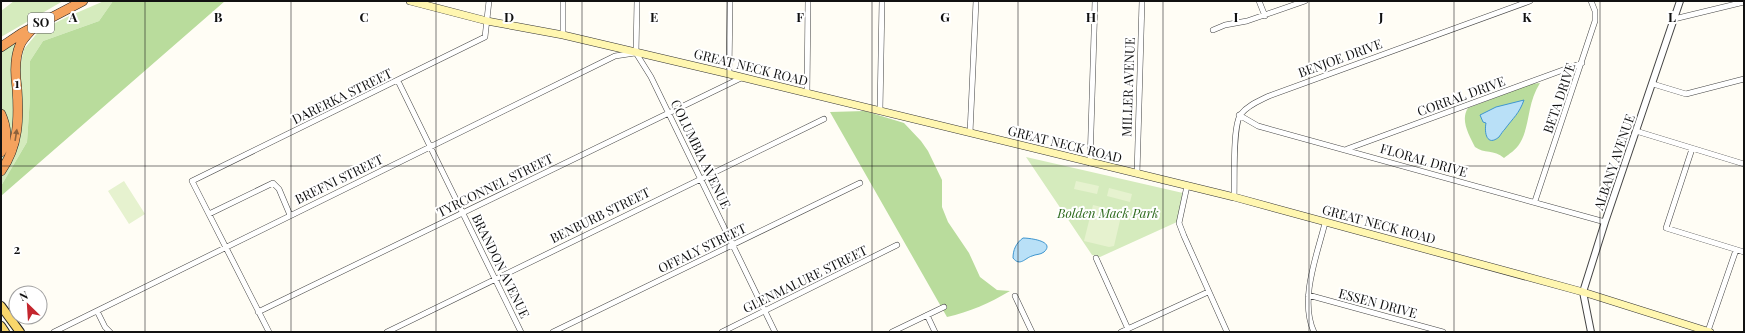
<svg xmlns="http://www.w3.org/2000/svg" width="1745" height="333" font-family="'Playfair Display',serif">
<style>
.green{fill:#d5ebbd}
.forest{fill:#b9dc9c}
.pitch{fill:#e6f2cf}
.water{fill:#b9e0f7;stroke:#3f96cf}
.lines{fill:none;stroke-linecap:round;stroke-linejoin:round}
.minor-casing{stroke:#444;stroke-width:6}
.tertiary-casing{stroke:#444;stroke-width:8}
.secondary-casing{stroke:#333;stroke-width:8}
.primary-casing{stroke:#222;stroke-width:10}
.motorway-casing{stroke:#222;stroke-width:10}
.minor{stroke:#fff;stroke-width:5}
.tertiary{stroke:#fff;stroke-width:6}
.secondary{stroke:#fff6b0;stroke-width:7}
.primary{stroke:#f9d66b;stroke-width:8}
.motorway{stroke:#f5a25d;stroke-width:9}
.oneway{fill:#8e613b}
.grid{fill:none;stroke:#111;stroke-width:1;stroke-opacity:0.55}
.labels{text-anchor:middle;stroke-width:4;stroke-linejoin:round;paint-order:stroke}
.shield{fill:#fff;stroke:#585858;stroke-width:1}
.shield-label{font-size:12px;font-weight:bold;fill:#111}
.street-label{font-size:13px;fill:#111;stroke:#fff}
.park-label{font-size:13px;font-style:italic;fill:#2f6b1f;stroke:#fff}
.grid-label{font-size:13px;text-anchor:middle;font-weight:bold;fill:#111;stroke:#fff;stroke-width:4;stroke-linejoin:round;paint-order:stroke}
</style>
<rect width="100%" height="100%" fill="#fffdf5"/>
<!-- green -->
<path class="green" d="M14,1H63L1,37V11Z
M104,1H113L99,21L43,41L30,61V97L27,142L1,186V178L14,156L19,71L24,49L39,31L67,17Z
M22,39L13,136L1,164V159L7,151L8,122L1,109V52Z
M1026,157L1183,193L1177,222L1100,257L1092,255Z"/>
<!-- forest -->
<path class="forest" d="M113,1H225L1,196V186L27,142L30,97V61L43,41L99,21Z
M1540,83C1527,103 1530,127 1520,143C1516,150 1509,154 1504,158C1494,149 1484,154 1475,147C1469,135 1460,120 1468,108L1531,84Z
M865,111L904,123L921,141L928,151L942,180V207L948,222L969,253L980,277L997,290L1010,291C990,303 969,312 947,317L830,112Z"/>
<!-- pitch -->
<path class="pitch" d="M124,181L145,214L129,224L108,191Z
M1076,181L1099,186L1097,194L1074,189Z
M1109,188L1132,194L1130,202L1107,196Z
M1093,205L1122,212L1114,246L1109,247L1084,241Z"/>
<!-- water -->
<path class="water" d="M1524,100C1519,114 1513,118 1505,129C1503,131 1501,134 1499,137C1487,147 1484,133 1486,123L1483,122L1480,115L1496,107Z
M1023,238C1029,238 1056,241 1044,252C1040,255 1036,254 1032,256C1025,258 1020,267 1013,258C1013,250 1016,243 1023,238Z"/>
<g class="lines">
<!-- minor casing -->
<g class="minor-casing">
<path id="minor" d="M1259,1L1265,16
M1674,19L1744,2
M1213,30L1225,25L1247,21L1305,1
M563,35V1
M636,53L651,77L775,332
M636,53L637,1
M729,74L730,1
M398,81L521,332
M1653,84L1686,94L1744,79
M807,93L808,1
M880,110L882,1
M1239,115L1258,126L1605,222
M1636,131L1744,164
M970,133L976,1
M1347,149L1582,63
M1692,149L1666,228L1744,252
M1090,163L1095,1
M1137,174L1142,1
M1187,186L1179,223L1184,236L1227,332
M1234,197C1235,181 1232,125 1241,114C1248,105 1259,101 1269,96L1530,1
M1535,201L1595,21V11L1591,1
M209,214L273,183L279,189L290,215
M1096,258L1128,329
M1308,295L1443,332
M1015,296L1032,332
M97,311L105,327L110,332
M258,312L741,78
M927,315L935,332
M1708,331L1736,250
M54,332L615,56L635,53
M269,332L192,181L485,37L489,1
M387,332L824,119
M553,332L860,183
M722,332L897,245
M892,332L944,307
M1121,332L1208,292
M1314,332C1299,300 1317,255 1325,223"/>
</g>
<!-- tertiary casing -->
<g class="tertiary-casing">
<path id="tertiary" d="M1591,332L1583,292L1605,222L1680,1"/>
</g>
<!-- secondary casing -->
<g class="secondary-casing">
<path id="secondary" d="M410,1L487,21L563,35L729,74L1234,197L1583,292L1710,332"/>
</g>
<!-- primary casing -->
<g class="primary-casing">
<path id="primary" d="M1,306L20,332
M1,326L5,332"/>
</g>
<!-- motorway casing -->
<g class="motorway-casing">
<path id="motorway" d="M1,47L22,33L83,1
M1,114C6,125 9,141 1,152
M1,171C19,146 19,118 17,88C15,74 14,59 20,45C23,38 30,32 35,26"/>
</g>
<!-- minor -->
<use href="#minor" class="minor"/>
<!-- tertiary -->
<use href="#tertiary" class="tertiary"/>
<!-- secondary -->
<use href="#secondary" class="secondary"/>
<!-- primary -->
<use href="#primary" class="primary"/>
<!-- motorway -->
<use href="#motorway" class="motorway"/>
</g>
<!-- one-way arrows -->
<defs><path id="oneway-solid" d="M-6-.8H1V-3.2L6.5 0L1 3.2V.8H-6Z"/></defs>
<use class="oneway" href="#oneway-solid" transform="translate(16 135) rotate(-81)"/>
<!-- grid -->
<path class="grid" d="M145,1V332M291,1V332M436,1V332M582,1V332M727,1V332M872,1V332M1018,1V332M1163,1V332M1309,1V332M1454,1V332M1600,1V332M1,166H1744"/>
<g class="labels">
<!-- shield labels -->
<rect class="shield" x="28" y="13" width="26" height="20" rx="3"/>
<g class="shield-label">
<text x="41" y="27">SO</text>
</g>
<!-- street labels -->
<g class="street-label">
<text transform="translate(1340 58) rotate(-20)" y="5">BENJOE DRIVE</text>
<text transform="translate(751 67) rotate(14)" y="5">GREAT NECK ROAD</text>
<text transform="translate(1128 87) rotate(-88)" y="5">MILLER AVENUE</text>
<text transform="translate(342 96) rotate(-26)" y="5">DARERKA STREET</text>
<text transform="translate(1461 96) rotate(-20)" y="5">CORRAL DRIVE</text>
<text transform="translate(1559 98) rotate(-71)" y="5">BETA DRIVE</text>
<text transform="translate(1065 144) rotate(14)" y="5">GREAT NECK ROAD</text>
<text transform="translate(701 154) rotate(64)" y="5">COLUMBIA AVENUE</text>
<text transform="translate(1424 160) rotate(16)" y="5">FLORAL DRIVE</text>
<text transform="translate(1614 162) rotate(-71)" y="5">ALBANY AVENUE</text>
<text transform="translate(339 179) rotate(-26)" y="5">BREFNI STREET</text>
<text transform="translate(495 185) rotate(-26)" y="5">TYRCONNEL STREET</text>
<text transform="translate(600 215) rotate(-26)" y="5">BENBURB STREET</text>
<text transform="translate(1379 224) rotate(15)" y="5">GREAT NECK ROAD</text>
<text transform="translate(702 248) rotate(-26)" y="5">OFFALY STREET</text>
<text transform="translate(501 266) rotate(64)" y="5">BRANDON AVENUE</text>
<text transform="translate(805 279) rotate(-26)" y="5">GLENMALURE STREET</text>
<text transform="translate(1378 303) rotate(15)" y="5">ESSEN DRIVE</text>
</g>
<!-- park labels -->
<g class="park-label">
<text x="1108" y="218">Bolden Mack Park</text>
</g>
</g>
<g class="grid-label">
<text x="73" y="22">A</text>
<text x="218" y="22">B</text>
<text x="364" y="22">C</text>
<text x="509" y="22">D</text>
<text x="654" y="22">E</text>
<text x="800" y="22">F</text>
<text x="945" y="22">G</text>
<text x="1091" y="22">H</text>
<text x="1236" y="22">I</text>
<text x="1381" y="22">J</text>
<text x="1527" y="22">K</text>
<text x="1672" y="22">L</text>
<text x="17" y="88">1</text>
<text x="17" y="254">2</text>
</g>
<!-- border -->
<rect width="1745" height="333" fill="none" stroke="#111111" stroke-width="4"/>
<!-- north arrow -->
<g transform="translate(28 305) rotate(335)"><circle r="19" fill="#ffffff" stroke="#a0a0a0"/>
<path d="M0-3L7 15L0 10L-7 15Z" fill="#c4262e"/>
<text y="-6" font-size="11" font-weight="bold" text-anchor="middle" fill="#111111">N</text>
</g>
</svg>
